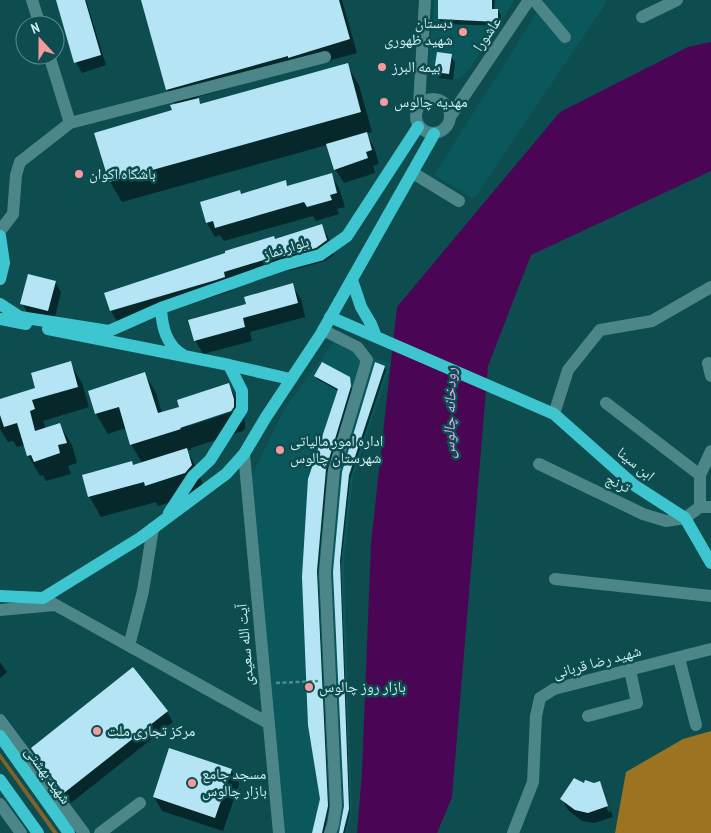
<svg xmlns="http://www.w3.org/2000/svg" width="711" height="833" font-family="'PT Sans Narrow','Noto Naskh Arabic',sans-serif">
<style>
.built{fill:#0a585c}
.green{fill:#81632a}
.forest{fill:#9b7321}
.water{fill:#4a0655}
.shadow{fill:#0007;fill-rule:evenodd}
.building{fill:#b5e5f5}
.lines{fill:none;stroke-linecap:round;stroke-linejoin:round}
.path{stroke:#54898b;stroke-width:2.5;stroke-dasharray:4 2.5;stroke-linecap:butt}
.minor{stroke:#4c8689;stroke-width:12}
.major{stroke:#3dc6cf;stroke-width:12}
.poi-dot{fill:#f59b99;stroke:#0d4c4f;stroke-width:2}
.labels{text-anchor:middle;stroke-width:5;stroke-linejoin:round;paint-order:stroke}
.poi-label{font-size:15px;fill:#cbeef0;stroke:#0d4c4f;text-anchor:start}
.street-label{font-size:15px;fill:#cbeef0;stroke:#0d4c4f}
.water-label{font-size:16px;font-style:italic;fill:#e8a4f5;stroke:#0d4c4f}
</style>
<rect width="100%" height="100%" fill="#0d4c4f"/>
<!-- built -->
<path class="built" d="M434,0H515L470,68L459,79L444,80L433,71L429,63Z
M545,0H608L474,199L434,175Z
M333,343L391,364L353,477L344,562L352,811L347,833H284L252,475L285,408Z"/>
<!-- green -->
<path class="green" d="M0,753L58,833H53L0,759Z"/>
<!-- forest -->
<path class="forest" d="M711,731V833H615L626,772L683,739Z"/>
<!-- water -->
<path class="water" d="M711,42V171L531,255L488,366L452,797L437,833H357L362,772L371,543L397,307L560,112L688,47Z"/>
<!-- shadow -->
<path class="shadow" d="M59,0H86L106,65L82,73L76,62Z
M142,0H342L357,53L197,97L201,105L347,65L359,85L372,132L366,134L374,147L379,164L373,166L375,173L344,183L335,169L327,145L122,202L110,182L173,111L176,105L167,89Z
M440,0H495L494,10H498L501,15L500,26L442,24L439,19Z
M451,56L455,62L453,80L439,78L436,71Z
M331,174L339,188L345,207L337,209L339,214L316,221L313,216L224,241L220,235L215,237L207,223L241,195L285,181L288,187Z
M321,225L329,239L334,255L325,261L290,271L288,269L231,287L232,291L119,325L111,311L106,293Z
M55,282L61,292L54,321L28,314L22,303Z
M292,285L301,299L305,317L250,332L252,341L203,354L195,340Z
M70,363L82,383L89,407L43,421L46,429L60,425L72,445L77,463L68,466L71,474L46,481L43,475L40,476L28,455L25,445L17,447L13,441L8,442L0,429V400L37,389Z
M385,367L386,370L350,479L341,565L350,812L345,833H340L345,806L334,572L343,472Z
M144,373L156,393L162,413L181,408L228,384L240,405L245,421V428L243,431L191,448V450L187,451L198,470L203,486L197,494L158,506L156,502L101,517L89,496L142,463L131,444L126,428L108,434L96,414ZM237,408L238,410L189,426V424Z
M316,376L349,378L352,390L327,473L318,575L329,809L324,833H313L321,799L303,577L338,391L317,379Z
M0,662L7,672L0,678Z
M133,669L167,712L173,722L71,803L32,748Z
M231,770L239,784L223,831L162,811L154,797Z
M599,782L605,793L613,817L594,823L582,821L568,810L562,799L585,785ZM602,792H605L611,811L608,812Z"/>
<!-- building -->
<path class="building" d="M56,0H85L101,55L74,63Z
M141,0H339L350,39L288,58V56L166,90Z
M438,0H492V9H498V22L438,19Z
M437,52L452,54L449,74L434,72Z
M348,63L361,112L109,182L94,133L172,110L170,105L199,98L200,104Z
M367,132L372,150L366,152L368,158L334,170L326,144Z
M332,173L337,193L330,195L332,200L307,207L304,202L215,228L213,221L206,223L200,202L240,190L241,194L286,180L287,186Z
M322,224L327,240L316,248L280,257V255L224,272L225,277L216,280L110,311L104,293L225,253V251L274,236L275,239Z
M28,274L56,281L48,311L20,304Z
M293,283L298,303L243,318L245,327L194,341L188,320L246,304L244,297Z
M71,361L78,387L32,400L35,409L30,411L35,431L60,423L67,443L58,445L60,453L34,462L31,455L27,456L17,423L4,427L0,415V399L35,388L31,373Z
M322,362L350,377L351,386L326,469L317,571L328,806L322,833H312L320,799L308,725L302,577L308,479L338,389L314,376Z
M375,362L385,366L349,475L340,561L349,809L343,833H339L344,806L333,572L342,472Z
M145,372L158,413L179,407L177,400L229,383L234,399V407L231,411L180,428L181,429L130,445L119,407L95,414L88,391Z
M187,448L192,465L185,473L145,486L144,482L88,497L82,475L132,461L133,465Z
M133,667L168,711L64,793L31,748Z
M169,748L232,769L215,818L153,797Z
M574,778L584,783L585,780L594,783L600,781L608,806L588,813L575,810L560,799Z"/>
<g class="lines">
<!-- path -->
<path class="path" d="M276,683L318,681"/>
<!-- minor -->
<path class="minor" d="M32,0L40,25
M534,0L565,37
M642,17L677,0
M49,55L70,123
M416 116a17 17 0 1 1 34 0a17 17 0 1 1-34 0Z
M419,105L425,0
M450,117L529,0
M413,173L459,201
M0,231L13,214L16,175L20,162L70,123L325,57
M323,330L357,347L367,360L334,470L325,572L336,806L333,825L330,833
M708,363L711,376
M606,403L700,475
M554,414L568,370L600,330L652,321L711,287
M244,454L279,833
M539,464L643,514L666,521L685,518L700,507H711
M700,507V475L711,451
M555,579L711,596
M43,598L268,723
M0,610L55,605
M129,646L143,591L153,528
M679,658L696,725
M588,716L637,703L630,670
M0,720L84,833
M0,804L21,833
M100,833L140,803
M513,833L533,782L536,716L540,698L554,689L711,649"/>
<!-- major -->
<path class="major" d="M0,236L4,263L0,279
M352,280L361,307L371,324L376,337
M0,304L20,317L109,331L161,308L283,265L320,255L347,236L418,127
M161,308C162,327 166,345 183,355
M330,317L554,414L634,485L685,518L711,563
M0,319L26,324
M48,329L229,365L290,379
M169,513L193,476L210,460L242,409V391L229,365
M0,596L43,598L140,538L226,474L244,454L266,417L321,334L434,134
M0,736L69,833
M0,780L38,833"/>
</g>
<!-- markers -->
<g class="poi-dot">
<circle cx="463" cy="32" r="5"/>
<circle cx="382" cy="67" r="5"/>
<circle cx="384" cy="102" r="5"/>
<circle cx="79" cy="174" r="5"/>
<circle cx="280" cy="450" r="5"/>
<circle cx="309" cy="687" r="5"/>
<circle cx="97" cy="731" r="5"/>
<circle cx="192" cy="783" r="5"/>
</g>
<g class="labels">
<!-- poi labels -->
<g class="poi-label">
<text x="453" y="28" text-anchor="end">دبستان<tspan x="453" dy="17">شهید ظهوری</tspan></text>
<text x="392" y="72">بیمه البرز</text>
<text x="394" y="107">مهدیه چالوس</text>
<text x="89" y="179">باشگاه اکوان</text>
<text x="290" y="446">اداره امور مالیاتی<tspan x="290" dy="17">شهرستان چالوس</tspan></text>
<text x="319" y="692">بازار روز چالوس</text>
<text x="107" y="736">مرکز تجاری ملت</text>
<text x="202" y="779">مسجد جامع<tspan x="202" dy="17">بازار چالوس</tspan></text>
</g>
<!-- street labels -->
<g class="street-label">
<text transform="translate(487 34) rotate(-56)" y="5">عاشورا</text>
<text transform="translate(286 248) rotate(-17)" y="5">بلوار نماز</text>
<text transform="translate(636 464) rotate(39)" y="5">ابن سینا</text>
<text transform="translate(618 483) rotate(26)" y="5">ترنج</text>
<text transform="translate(245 645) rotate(-95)" y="5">آیت الله سعیدی</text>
<text transform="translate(597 662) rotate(-15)" y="5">شهید رضا قربانی</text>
<text transform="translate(48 775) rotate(54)" y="5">شهید بهشتی</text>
</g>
<!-- water labels -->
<g class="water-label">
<text transform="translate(449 413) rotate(-89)" y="6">رودخانه چالوس</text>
</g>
</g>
<!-- north arrow -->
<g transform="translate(40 40) rotate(339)"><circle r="24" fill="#0d4c4f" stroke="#598d8f"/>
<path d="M0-4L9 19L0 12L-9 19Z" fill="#f59b99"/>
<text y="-8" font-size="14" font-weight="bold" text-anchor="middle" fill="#cbeef0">N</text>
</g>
</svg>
